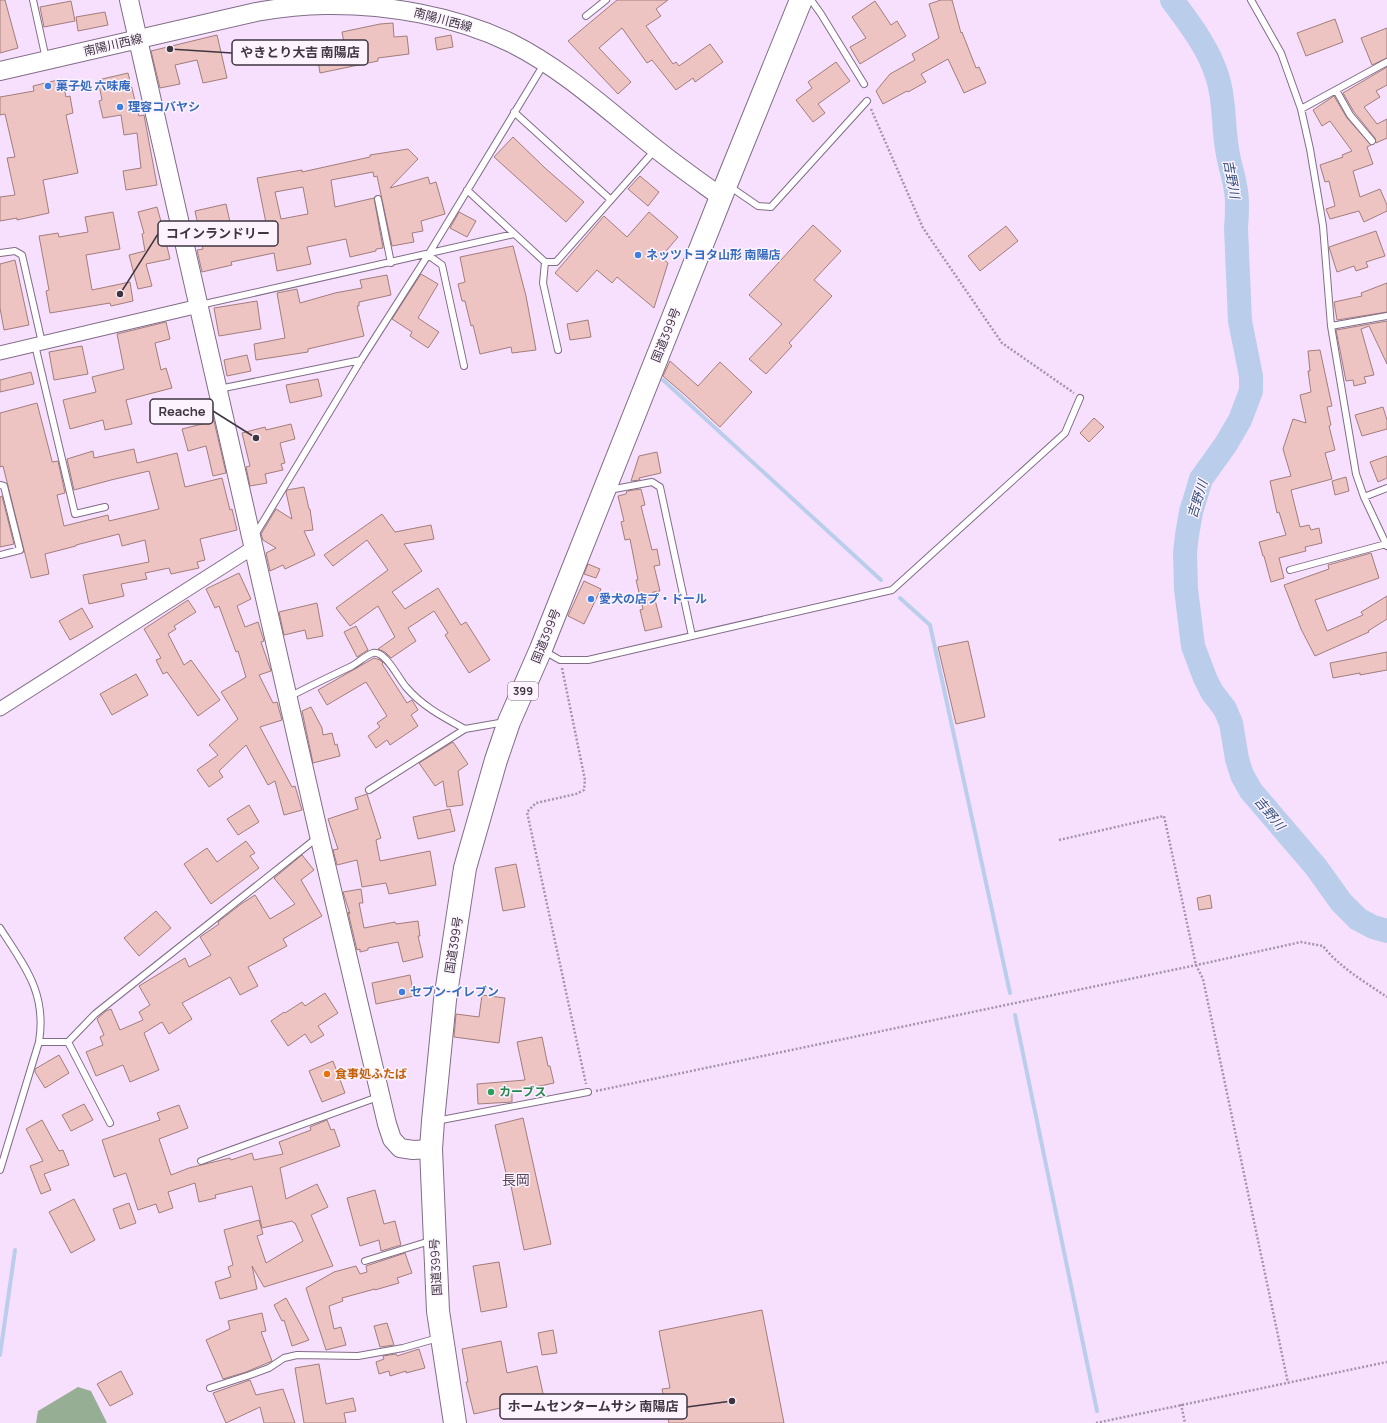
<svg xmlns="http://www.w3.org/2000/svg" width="1387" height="1423" font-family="Manrope,'Noto Sans JP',sans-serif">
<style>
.forest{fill:#96ae93}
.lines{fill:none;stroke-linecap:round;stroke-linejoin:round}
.stream{stroke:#baceec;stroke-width:4}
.river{stroke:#baceec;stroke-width:24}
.building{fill:#edc4c2;stroke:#a27d7c;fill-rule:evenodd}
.lane-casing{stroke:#816d87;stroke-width:8}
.street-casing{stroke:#816d87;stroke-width:15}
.secondary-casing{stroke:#816d87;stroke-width:20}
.highway-casing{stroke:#816d87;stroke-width:24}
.path{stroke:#a494aa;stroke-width:2.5;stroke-dasharray:2 2;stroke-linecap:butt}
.lane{stroke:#fff;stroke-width:6}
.street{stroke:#fff;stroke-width:13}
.secondary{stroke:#fff;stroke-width:18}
.highway{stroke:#fff;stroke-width:22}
.shop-dot{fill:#3f7fe0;stroke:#fcf3ff;stroke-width:1.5}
.food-dot{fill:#e8710a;stroke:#fcf3ff;stroke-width:1.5}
.leisure-dot{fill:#2e9e5b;stroke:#fcf3ff;stroke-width:1.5}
.labels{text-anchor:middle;stroke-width:3;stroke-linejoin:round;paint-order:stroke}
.shield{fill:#fcf3ff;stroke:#776e7a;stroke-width:1}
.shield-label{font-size:11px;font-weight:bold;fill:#3e3541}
.street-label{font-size:12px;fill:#3e3541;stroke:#fcf3ff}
.shop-label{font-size:12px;font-weight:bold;fill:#366cbe;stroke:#fcf3ff;text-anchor:start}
.food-label{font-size:12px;font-weight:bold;fill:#c56008;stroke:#fcf3ff;text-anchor:start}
.leisure-label{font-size:12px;font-weight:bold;fill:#27864d;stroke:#fcf3ff;text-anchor:start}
.water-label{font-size:13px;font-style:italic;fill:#34507a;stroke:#fcf3ff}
.quarter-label{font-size:14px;fill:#58455d;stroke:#fcf3ff}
.leader{fill:none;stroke:#3e3541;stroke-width:1.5}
.callout-dot{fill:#3e3541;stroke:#fcf3ff;stroke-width:1.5}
.callout{fill:#fcf3ff;stroke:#3e3541;stroke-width:1.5}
.callout-label{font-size:13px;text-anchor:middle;font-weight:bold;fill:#3e3541}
</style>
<rect width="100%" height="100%" fill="#f7e0fe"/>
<!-- forest -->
<path class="forest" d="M78,1387L91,1391L107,1423H36L38,1411Z"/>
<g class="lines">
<!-- stream -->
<path class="stream" d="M663,380L881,580
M900,598L930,625L1010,993
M1015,1015L1097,1411
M0,1355L15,1250"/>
<!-- river -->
<path class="river" d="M1172,0C1190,24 1210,50 1218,79C1225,102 1223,126 1227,149C1229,163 1234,177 1236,191C1238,203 1237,216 1236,228L1240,321L1251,376V391L1240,420L1226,444L1201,479L1191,512L1187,535L1185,553L1186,589L1193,646L1205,678L1212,692L1225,709L1231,723L1237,759L1242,775L1251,791L1316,867L1341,902L1358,919L1373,927L1387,931"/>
</g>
<!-- building -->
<path class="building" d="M0,0H5L18,48L0,53Z
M617,0H668L656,9L661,16L646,26L673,64L676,62L679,66L710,44L723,62L695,82L693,78L676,90L652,60L647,63L622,28L599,48L631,82L618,94L568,41Z
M941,0H952L961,33L962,32L976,68L979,67L986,83L964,93L948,59L921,74L926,82L908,92L907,91L883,104L876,91L890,74L915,60L912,54L939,38L929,4Z
M71,1L75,21L44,27L40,7Z
M875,1L891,25L897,21L906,36L860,64L850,47L866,38L852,17Z
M105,12L108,25L78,31L76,17Z
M1335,19L1343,42L1306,56L1297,33Z
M393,23L394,37L407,36L409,54L378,58V61L320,73L317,54L345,48L342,32L380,24Z
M1387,28V58L1372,65L1361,38Z
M217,35L227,78L203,83L197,60L175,65L180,84L160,88L151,51Z
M451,35L453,47L437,50L435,38Z
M836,62L850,81L818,104L825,113L813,122L796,100L812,88L808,82Z
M1387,67V85L1376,91L1380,97L1364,107L1377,124L1387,119V138L1376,143L1375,138L1354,112L1343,93Z
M128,73L139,116L144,115L157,185L126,190L123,171L141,168L137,133L124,135L121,115L103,118L99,101L102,100L98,80Z
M62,79L66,97L70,96L73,113L66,115L78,173L43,180L49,213L17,220V218L0,221V197L15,195L7,158L15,157L5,114L0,115V97L34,91L33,86Z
M1334,96L1347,118L1371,145L1367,147L1373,164L1353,171L1360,197L1380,189L1387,205V211L1364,222L1359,211L1330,219L1326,209L1335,206L1329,181L1325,182L1320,165L1343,157L1342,155L1352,151L1330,121L1322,126L1313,110Z
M513,137L545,168L584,202L566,222L494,157Z
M408,149L418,159L390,188L428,177L430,184L436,182L445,214L421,221L423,231L412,233L414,242L392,246L377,176L374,177L373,172L331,180L335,207L374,198L383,248L376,249V251L350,257L346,239L307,247L311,264L277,271L274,253L231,262L232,265L202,272L197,250L203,249L195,211L226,204L234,240L268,233L257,178L302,170V172L370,157V155ZM303,187L308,214L281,219L275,192Z
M640,176L659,192L648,206L628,189Z
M157,207L163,229L170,259L146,264L152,286L138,289L129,255L145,251L142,234L144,233L138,212Z
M113,212L120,249L86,255L92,290L130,282L133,301L111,306L110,303L50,313L46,291L49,290L39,236L58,233L59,237L88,232L85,217Z
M459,212L476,221L467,237L450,228Z
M649,212L678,237L661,257L668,263L654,308L617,277L612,283L597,270L577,292L555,273L604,216L627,237Z
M813,225L841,251L814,280L832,296L789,343L792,346L766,374L749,359L782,324L749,295Z
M1006,226L1018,241L980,271L968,256Z
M1376,231L1385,256L1366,262L1368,267L1356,271L1354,266L1337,272L1329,247Z
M513,246L526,296L536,350L512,353L511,347L480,354L473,325L471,326L465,301H462L458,284L465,282L460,257Z
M15,260L29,325L4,330L0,308V264Z
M421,274L438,284L418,318L439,332L428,348L410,336L412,332L392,319Z
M387,275L391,295L359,302V306H357L364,336L308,349V352L256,360L254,344L285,338L277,293L297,289L300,303L335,293L362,288L360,280Z
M1387,283V312L1337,320L1334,302L1362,296L1361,293Z
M257,301L261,329L219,336L214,308Z
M588,320L591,337L570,340L567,324Z
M1387,321V364L1369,326L1361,329L1374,375L1364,377L1366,383L1354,386L1353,380L1346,381L1336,330Z
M166,322L170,339L155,343L161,370L166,368L172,388L126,400L132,424L105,430L103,420L70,429L63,400L96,392L92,377L124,369L117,334Z
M82,346L88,374L54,380L49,352Z
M1320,350L1332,406L1327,407L1331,425L1329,426L1335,450L1325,453L1332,479L1291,490L1300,527L1309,525L1311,530L1319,528L1322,543L1305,547L1306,551L1279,558L1284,578L1271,582L1264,556H1263L1259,542L1286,535L1279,512L1277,513L1270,481L1291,476L1283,449L1293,419L1306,423L1300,395L1311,392L1308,371H1310L1308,351Z
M247,355L251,371L227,376L224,360Z
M670,361L698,386L720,362L752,392L720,427L685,395L663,376Z
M31,372L34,384L0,392V380Z
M318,379L322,396L290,403L286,385Z
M37,403L52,461V462L58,461L65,493L57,495L64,526L108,515L109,521L159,509L149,471L111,480L74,490L67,459L93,451L94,458L134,449L137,463L177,453L185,487L222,478L230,510L232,509L237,530L200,539L205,560L197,562L199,568L171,574L169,568L145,573L147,579L121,584L124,596L89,604L83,575L149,562L145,540L122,546L119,534L76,545V546L45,554L49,574L31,578L3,466L0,467V413Z
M1383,407L1387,420V429L1362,436L1355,415Z
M1094,418L1104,427L1089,442L1080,433Z
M214,421L226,473L213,476L206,446L188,451L182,429Z
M291,424L295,439L280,443L285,463L281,464L283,470L265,474L267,483L250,486L246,467L250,466L242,433L265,427L266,430Z
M657,452L661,473L639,478L640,480L631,481L639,456Z
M1387,456V478L1378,482L1370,462Z
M1346,477L1349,491L1335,495L1332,481Z
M304,487L309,509H310L313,530L304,531L315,555L285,569L283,565L270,571L266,553L276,548L263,540L261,534L276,509L292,519L286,492L287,490Z
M641,489L645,505L641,506L652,550L657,549L660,565L654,566L660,591L653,592L662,627L645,631L640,610L643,609L636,580H638L630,539L625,540L621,522L624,521L618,496L626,494L627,491Z
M2,496L14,544L0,547V497Z
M382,514L395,532L431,525L434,539L404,544L422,571L392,592L405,609L438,588L461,625L466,622L490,660L469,673L445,635L448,633L434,611L408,628L416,641L391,658L385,652L378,649L395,637L378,606L350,626L336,608L388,570L367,540L333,566L324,555Z
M1371,553L1379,578L1315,600L1327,631L1363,615L1361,612L1387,596V619L1368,631L1369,632L1315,656L1301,629L1284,585L1329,569L1328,565Z
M588,564L600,569L596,578L584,574Z
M239,573L251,599L237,606L245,627L258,622L264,641L261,642L271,671L259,675L273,703L277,702L282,720L260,727L292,787L295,786L302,810L284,815L275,781L268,785L246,745L219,771L223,777L209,787L197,770L218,755L209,745L238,719L221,692L246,677L238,651L236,652L219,606L215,608L206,589Z
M584,581L601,589L584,624L568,616Z
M188,600L196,612L174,626L176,629L168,634L184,665L191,660L220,700L198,716L167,672L163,674L156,660L161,658L144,629Z
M317,603L323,636L307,639L305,630L284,635L279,612Z
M82,608L93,627L70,640L59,621Z
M356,626L368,650L357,657L344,632Z
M968,641L985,717L956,724L938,647Z
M1387,652V670L1360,675V673L1333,678L1330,663Z
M374,658L380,660L383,663L382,664L407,703L412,700L418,710L411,715L418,726L390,745L387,740L376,748L368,736L380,727L377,723L387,716L366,682L327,705L318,690Z
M136,674L148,695L112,715L100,694Z
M311,707L322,728L323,735L332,733L335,745L337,744L340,756L313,763L302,711Z
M453,742L468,764L458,771L463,805L447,807L443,781L435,786L419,763Z
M367,794L381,838L376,840L380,861L430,851L436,885L389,894L386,883L362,887L357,860L337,865L333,850L338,849L328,819L358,809L355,798Z
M249,805L259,822L238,835L227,819Z
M450,809L455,831L418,839L413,817Z
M246,841L255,853L250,856L259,868L211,904L184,864L207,848L217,862Z
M302,855L314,870L301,880L322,916L283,939L287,946L248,967L258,986L240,995L230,977L182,1003L192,1019L169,1034L162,1022L144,1033L159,1070L130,1082L123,1065L96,1076L86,1052L103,1045L100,1037L104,1035L97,1019L106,1011L111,1009L120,1030L143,1020L139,1012L150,1005L139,986L185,958L189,967L211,955L200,937L219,924L218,922L241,904L255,895L270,919L295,904L274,878Z
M516,864L525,907L503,911L495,868Z
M361,889L363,903H359L364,928L395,922L396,924L418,921L420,936H418L423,957L403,962L398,942L368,948V950L360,952V949L357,950L348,912L350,914L343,892Z
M1210,895L1212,908L1199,910L1197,898Z
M156,911L171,928L139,956L124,938Z
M410,975L414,996L376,1004L372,983Z
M325,993L338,1013L318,1026L324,1035L311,1043L305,1034L288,1046L271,1021L284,1012L285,1013L302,1002L305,1006Z
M482,995L505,998L499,1043L454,1037L456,1014L479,1017Z
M542,1037L548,1066H550L554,1083L512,1092V1102L478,1104L477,1084L525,1080L517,1042Z
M59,1055L69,1073L45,1088L35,1072V1069Z
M333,1061L345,1093L322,1102L309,1071Z
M84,1104L93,1120L71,1131L62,1115Z
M179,1105L188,1128L159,1139L171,1175L189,1168L230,1158L231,1160L252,1153L254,1160L283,1154L279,1142L311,1130L310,1127L327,1120L331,1130L334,1129L340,1146L280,1168L286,1199L317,1184L328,1207L311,1215L333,1266L264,1287L252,1266L257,1289L220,1299L215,1282L231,1277L228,1267L233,1265L224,1230L259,1220L263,1234L257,1236L266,1263L303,1241L295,1223H294L292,1221L262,1228L252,1186L215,1195L216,1198L199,1202L195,1183L168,1192L173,1208L159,1213L156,1204L138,1210L126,1173L114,1177L102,1140L160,1120L157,1113Z
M523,1118L551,1244L524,1250L510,1181L508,1182L495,1125Z
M42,1120L59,1151L63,1150L69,1165L44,1174L51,1190L41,1194L30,1166L43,1161L26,1129Z
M375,1190L384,1224L395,1221L401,1245L381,1251L379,1240L360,1246L347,1198Z
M74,1199L95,1240L71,1253L49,1212Z
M129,1203L136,1223L120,1229L113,1209Z
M405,1253L412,1273L397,1278L399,1283L375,1290V1289L342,1298L343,1301L329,1306L334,1329L341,1327L346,1345L326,1350L306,1288L334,1272L356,1266L360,1274L367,1272L366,1266Z
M499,1262L507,1307L481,1312L473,1266Z
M286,1298L309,1340L292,1346L284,1320L282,1321L274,1305Z
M762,1310L784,1423H669L662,1389L670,1388L659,1331Z
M262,1313L266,1331L261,1332L272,1361L246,1372L223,1379L206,1340L230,1329L228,1321Z
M387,1323L394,1345L380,1347L374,1326Z
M553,1330L557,1353L542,1355L538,1333Z
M501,1341L507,1373L537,1366L544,1398L474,1414L466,1382H468L462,1349Z
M419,1349L425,1368L406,1373V1371L390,1376L389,1371L379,1374L376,1362L384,1359L383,1356L396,1354L397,1356Z
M319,1364L326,1404L353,1398L356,1411L344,1413L346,1423H304L295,1368Z
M121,1371L133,1394L110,1406L97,1384Z
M250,1380L256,1395L283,1389L295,1423H264L260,1407L226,1423L213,1393Z"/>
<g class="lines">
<!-- lane casing -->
<g class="lane-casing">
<path id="lane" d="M33,0L46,59
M811,0L821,14L864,84
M1251,0L1281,53L1301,109L1310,149L1323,226L1331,326L1356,474L1364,497L1387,546
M586,16L606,0
M1336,90L1350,115L1372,141
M1301,109L1387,62
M514,112L611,200
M729,186L758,206L771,207L867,101
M467,190L545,262H556L655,150
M378,199L391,263
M0,253L15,251L22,255L42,343
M428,255L442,265L464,366
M545,262L543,283L558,350
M200,305L514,234
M1331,326L1387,316
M35,345L75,514L105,507
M219,389L361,360
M0,485L4,486L20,550L0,555
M609,490L652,482L660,487L692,636
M1364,497L1387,488
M255,535L361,360L428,255L544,64
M1290,570L1386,544
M544,651L560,660H588L892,590L1065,433L1080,398
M289,697C310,686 331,676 352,666C359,662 366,655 373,653C385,650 399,679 406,687C422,706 443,717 465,729
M369,790L465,729L505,722
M0,928C25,967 47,993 39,1042L0,1170
M39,1042H68L95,1014L318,837
M68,1042L110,1123
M436,1121L588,1092
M201,1161L378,1097
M365,1261L430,1241
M210,1388L250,1375L269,1368L284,1358L297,1355L358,1356L403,1348L438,1338"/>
</g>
<!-- street casing -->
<g class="street-casing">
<path id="street" d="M0,353L199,306
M0,709L254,547"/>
</g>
<!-- secondary casing -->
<g class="secondary-casing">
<path id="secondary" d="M129,0L319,835L387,1124L392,1139L400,1148L413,1150L431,1149
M0,71L256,12C279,8 302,5 325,5C386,4 456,16 511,43C565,70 608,111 655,148C676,165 699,181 721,197"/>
</g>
<!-- highway casing -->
<g class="highway-casing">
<path id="highway" d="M455,1423L438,1311L431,1149L433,1121L445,1000L465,868L496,760L509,722L541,649L721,197L801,0"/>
</g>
<!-- path -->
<path class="path" d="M871,109L923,228L1002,343L1074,393
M562,668L585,780L584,790L576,794L536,803L527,812L586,1084
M1059,840L1164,816L1196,965L1203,979L1288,1383
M596,1091L1206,963L1301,942L1323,946C1339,967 1365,982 1387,997
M1181,1404L1185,1423
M1096,1423L1387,1362"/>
<!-- lane -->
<use href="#lane" class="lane"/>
<!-- street -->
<use href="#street" class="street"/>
<!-- secondary -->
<use href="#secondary" class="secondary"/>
<!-- highway -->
<use href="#highway" class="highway"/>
</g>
<!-- markers -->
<g class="shop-dot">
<circle cx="48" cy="86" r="4"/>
<circle cx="120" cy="107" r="4"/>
<circle cx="638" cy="255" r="4"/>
<circle cx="591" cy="599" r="4"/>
<circle cx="402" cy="992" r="4"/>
</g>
<circle class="food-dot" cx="327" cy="1074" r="4"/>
<circle class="leisure-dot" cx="491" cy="1092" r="4"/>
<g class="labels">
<!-- shield labels -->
<rect class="shield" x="508" y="682" width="30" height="18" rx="3"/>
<g class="shield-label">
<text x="523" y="695">399</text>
</g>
<!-- street labels -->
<g class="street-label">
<text transform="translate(443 20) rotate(15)" y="4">南陽川西線</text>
<text transform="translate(113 45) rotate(-13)" y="4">南陽川西線</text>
<text transform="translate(666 335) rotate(-68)" y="4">国道399号</text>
<text transform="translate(546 636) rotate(-68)" y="4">国道399号</text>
<text transform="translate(454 945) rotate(-81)" y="4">国道399号</text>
<text transform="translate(436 1267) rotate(-93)" y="4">国道399号</text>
</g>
<!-- shop labels -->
<g class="shop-label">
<text x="56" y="90">菓子処 六味庵</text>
<text x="128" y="111">理容コバヤシ</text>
<text x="646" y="259">ネッツトヨタ山形 南陽店</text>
<text x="599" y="603">愛犬の店プ・ドール</text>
<text x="410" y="996">セブン-イレブン</text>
</g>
<!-- food labels -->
<g class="food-label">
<text x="335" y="1078">食事処ふたば</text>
</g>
<!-- leisure labels -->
<g class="leisure-label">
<text x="499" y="1096">カーブス</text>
</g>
<!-- water labels -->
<g class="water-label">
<text transform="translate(1232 179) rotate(80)" y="5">吉野川</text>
<text transform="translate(1197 499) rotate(-73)" y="5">吉野川</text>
<text transform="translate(1270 813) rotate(50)" y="5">吉野川</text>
</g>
<!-- quarter labels -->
<g class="quarter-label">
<text x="516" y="1185">長岡</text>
</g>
</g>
<!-- callouts -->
<path class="leader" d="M170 49L232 53M120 294L158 234M256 438L213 411M732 1401L687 1407"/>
<g class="callout-dot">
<circle cx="170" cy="49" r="4"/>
<circle cx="120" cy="294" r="4"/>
<circle cx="256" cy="438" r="4"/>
<circle cx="732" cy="1401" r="4"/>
</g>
<g class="callout">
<rect x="232" y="40" width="136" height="25" rx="4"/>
<rect x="158" y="221" width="120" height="25" rx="4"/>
<rect x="150" y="399" width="63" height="25" rx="4"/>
<rect x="500" y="1394" width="187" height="25" rx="4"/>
</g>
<g class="callout-label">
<text x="300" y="57">やきとり大吉 南陽店</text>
<text x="218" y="238">コインランドリー</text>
<text x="182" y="416">Reache</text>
<text x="593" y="1411">ホームセンタームサシ 南陽店</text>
</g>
</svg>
